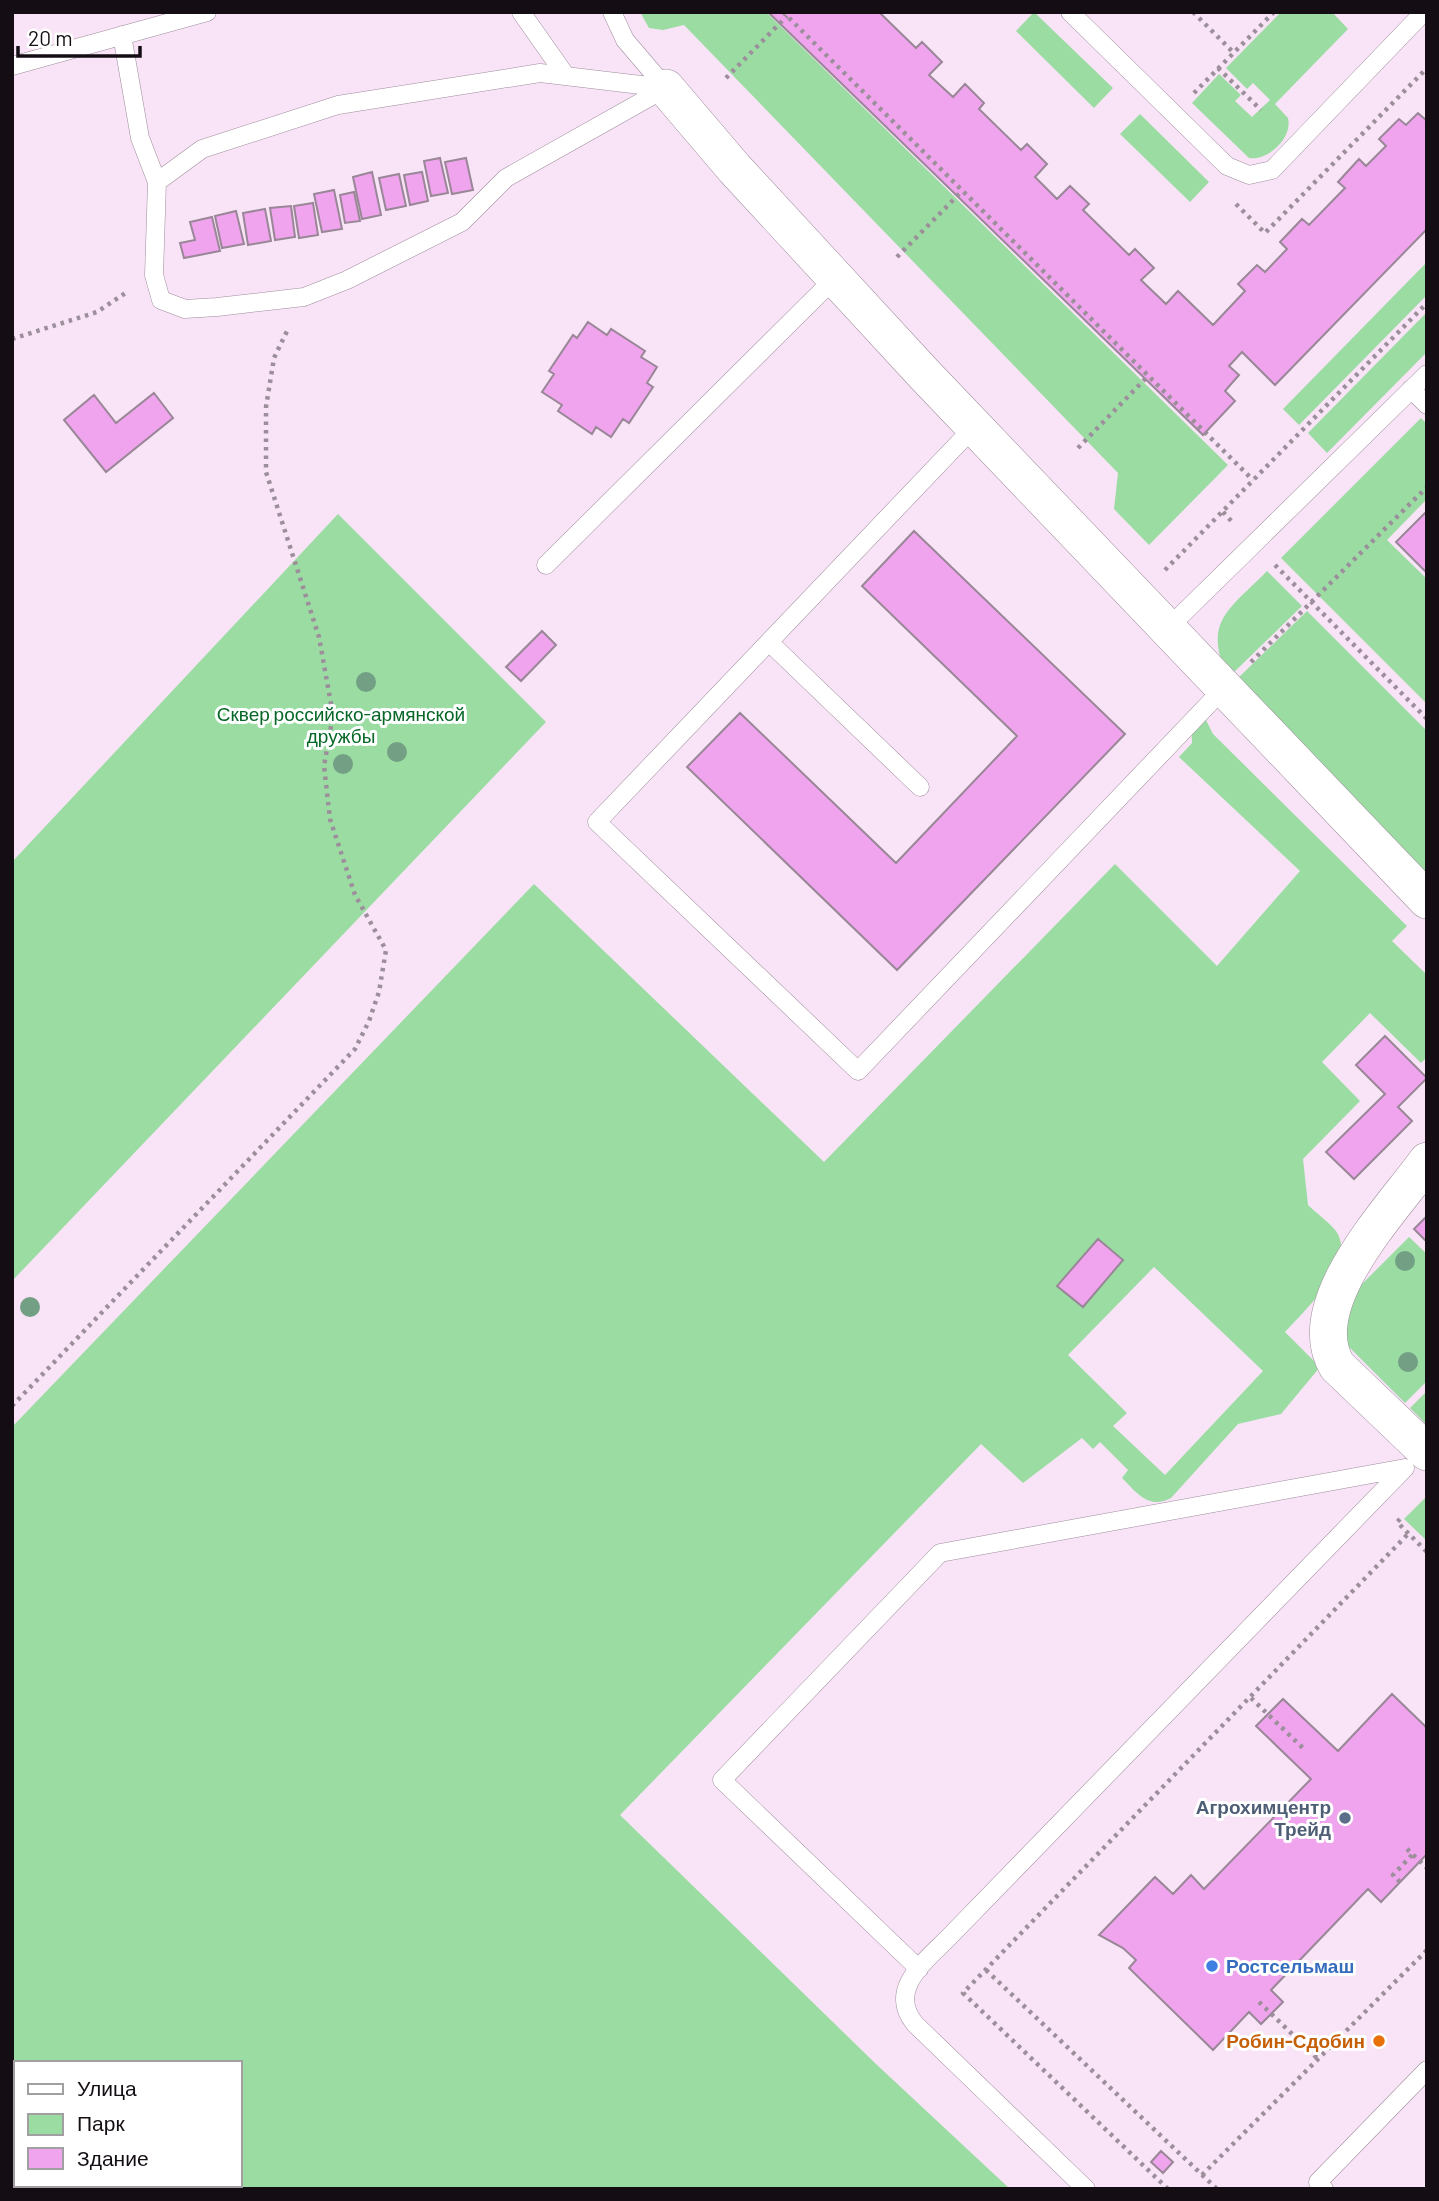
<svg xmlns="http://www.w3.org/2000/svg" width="1439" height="2201" font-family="Barlow,sans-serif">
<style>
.green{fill:#9adca2;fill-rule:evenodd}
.building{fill:#f0a4ed;stroke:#998798;stroke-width:2}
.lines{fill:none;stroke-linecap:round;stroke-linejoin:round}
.service-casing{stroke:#9f8d9d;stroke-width:19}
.minor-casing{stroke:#9f8d9d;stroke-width:38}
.path{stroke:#9c8e9b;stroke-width:4.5;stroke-dasharray:3.5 5;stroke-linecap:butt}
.service{stroke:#fff;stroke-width:18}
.minor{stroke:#fff;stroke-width:37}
.tree{fill:#739f84}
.service-dot{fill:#5c6f8a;stroke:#fff;stroke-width:2.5}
.shop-dot{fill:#3f7fe0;stroke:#fff;stroke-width:2.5}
.food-dot{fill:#e8710a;stroke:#fff;stroke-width:2.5}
.labels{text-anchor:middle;stroke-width:6;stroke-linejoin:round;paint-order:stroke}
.park-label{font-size:19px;fill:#076727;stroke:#fff}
.service-label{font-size:19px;font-weight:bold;fill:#4e5e75;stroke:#fff;text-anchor:end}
.shop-label{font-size:19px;font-weight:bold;fill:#366cbe;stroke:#fff;text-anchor:start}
.food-label{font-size:19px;font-weight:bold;fill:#c56008;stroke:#fff;text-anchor:end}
</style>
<rect width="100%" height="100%" fill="#f8e4f6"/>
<!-- green -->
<path class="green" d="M640,12H766L1228,465L1149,545L1114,509L1118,473L684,25L663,30L649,28Z
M1034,12L1113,88L1094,108L1016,31Z
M1281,12H1332L1348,29L1275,104L1288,118C1293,138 1268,161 1249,158L1192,103L1219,74L1241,95L1235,101L1252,117L1270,100L1253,83L1247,89L1226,68Z
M1140,114L1209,182L1190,202L1120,134Z
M1427,262V295L1299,425L1283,409Z
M1427,312V352L1327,453L1308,433Z
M1421,418L1427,424V499L1387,540L1427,579V704L1281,558Z
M338,514L546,722L12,1281V862Z
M1267,571L1302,606L1228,678C1202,621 1229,610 1267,571Z
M1307,611L1427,731V877L1233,683Z
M1205,718L1213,734L1407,926L1392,941L1427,975V1057L1421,1063L1370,1013L1322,1062L1360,1101L1303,1159L1308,1205C1316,1213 1329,1222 1336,1231C1358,1262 1303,1312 1285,1332L1320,1367L1281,1414L1238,1424L1171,1498C1149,1510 1137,1493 1122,1478L1128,1470L1100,1442L1093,1449L1082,1438L1023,1483L981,1444L620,1815L876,2064L1010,2189H12V1427L534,884L824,1162L1115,864L1217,966L1300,871L1179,757L1192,743L1191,721ZM1154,1267L1263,1371L1165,1475L1113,1426L1127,1413L1068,1355ZM16,2063H240V2185H16Z
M1409,1237L1427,1254V1381L1405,1403L1337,1335L1350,1296Z
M1427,1391V1425L1410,1408Z
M1427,1496V1541L1404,1519Z"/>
<!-- building -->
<path class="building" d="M768,12H879L916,48L922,42L942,62L929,75L953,97L965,84L984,103L979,109L1021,150L1027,144L1047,164L1035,177L1057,199L1070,186L1089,204L1083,210L1129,255L1135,249L1154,268L1141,280L1166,304L1178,291L1213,325L1245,291L1238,284L1257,265L1265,272L1287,249L1280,242L1302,219L1309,225L1345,188L1338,182L1359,159L1366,166L1386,146L1379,139L1399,119L1406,125L1418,113L1427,121V229L1275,385L1242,352L1229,366L1239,375L1225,391L1235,401L1203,435Z
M440,158L448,193L431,196L424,161Z
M466,158L473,190L452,194L445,162Z
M372,172L381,215L362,219L353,177Z
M422,172L428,201L410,205L404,175Z
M399,174L406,206L386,210L379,178Z
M334,190L342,229L322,232L314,194Z
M354,192L360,221L345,223L340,195Z
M313,203L318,235L299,238L294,206Z
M291,206L295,237L275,240L270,208Z
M265,209L271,241L248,245L243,213Z
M236,211L244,244L222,248L215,216Z
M212,217L220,251L184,258L180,243L195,240L190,222Z
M588,322L607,335L611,329L645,351L641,357L657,367L647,383L653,387L629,423L623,419L611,437L596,427L592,434L558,411L562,405L542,392L554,374L549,371L573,335L577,338Z
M154,393L173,418L106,472L64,420L94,395L116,423Z
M1427,511V573L1396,542Z
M914,531L1125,734L897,970L687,767L740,713L896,863L1017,736L862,586Z
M542,631L556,645L521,681L506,667Z
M1385,1036L1427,1078L1398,1107L1412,1121L1354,1179L1326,1152L1385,1094L1356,1065Z
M1427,1216V1242L1414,1229Z
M1098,1239L1123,1260L1083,1307L1057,1286Z
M1392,1694L1427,1728V1854L1381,1902L1368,1889L1271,1990L1283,2002L1261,2024L1249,2012L1213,2050L1129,1968L1136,1960L1123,1948L1099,1935L1155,1877L1173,1894L1191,1875L1204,1889L1311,1779L1256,1726L1283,1699L1338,1751Z
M1161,2151L1173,2162L1163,2173L1151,2162Z"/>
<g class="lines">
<!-- service casing -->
<g class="service-casing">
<path id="service" d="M521,12L566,76
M612,12L625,40L666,88
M1070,12L1227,166L1249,175L1272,170L1424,12
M122,35L140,138L157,182L202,149L338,105L540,73L666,88
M12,66L207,12
M157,182L154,275L161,300L185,309L217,307L304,297L347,280L462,222L506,178L666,88
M1411,389L1427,405
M974,427L597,822L858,1071L1223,689
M546,565L835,278
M1167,629L1427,374
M769,642L920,787
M919,1969L722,1780L940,1553L1405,1468
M1086,2189L915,2024C886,1989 927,1960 950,1936L1405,1468
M1324,2189L1318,2182L1427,2070"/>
</g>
<!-- minor casing -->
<g class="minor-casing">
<path id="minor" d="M666,88L734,168L925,375L1427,900
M1427,1161C1391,1211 1300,1304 1337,1366L1427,1452"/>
</g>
<!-- path -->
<path class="path" d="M783,12L1253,480
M1193,12L1234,53
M1218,68L1261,110
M726,78L787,16
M1194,93L1274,12
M1236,204L1265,233L1427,68
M897,257L962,191
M12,339L97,312L127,292
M1078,448L1148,376
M1223,512L1234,524
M1275,565L1427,719
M1165,570L1427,303
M1251,662L1427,487
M12,1406L355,1049L369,1021L379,992L386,950L355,895L330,819L324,766L333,715L319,637L266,472V407L274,358L288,329
M1400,1519L1397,1522L1427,1552
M1251,1698L1306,1751
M1407,1849L1427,1868
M1400,1882L1393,1875L1413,1854
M986,1970L1217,2189
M1259,2002L1319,2060
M1202,2175L1427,1950
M1168,2189L963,1993L1408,1534"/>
<!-- service -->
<use href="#service" class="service"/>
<!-- minor -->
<use href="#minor" class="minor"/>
</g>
<!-- trees -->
<g class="tree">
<circle cx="366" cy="682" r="10"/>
<circle cx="397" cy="752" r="10"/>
<circle cx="343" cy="764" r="10"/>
<circle cx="1405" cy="1261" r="10"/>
<circle cx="30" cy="1307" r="10"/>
<circle cx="1408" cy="1362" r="10"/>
</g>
<!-- markers -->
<circle class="service-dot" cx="1345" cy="1818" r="7"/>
<circle class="shop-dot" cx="1212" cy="1966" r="7"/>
<circle class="food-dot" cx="1379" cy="2041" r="7"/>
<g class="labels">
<!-- park labels -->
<g class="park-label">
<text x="341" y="721">Сквер российско-армянской<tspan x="341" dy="22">дружбы</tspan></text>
</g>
<!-- service labels -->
<g class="service-label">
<text x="1331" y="1814">Агрохимцентр<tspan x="1331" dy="22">Трейд</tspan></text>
</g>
<!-- shop labels -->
<g class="shop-label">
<text x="1226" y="1973">Ростсельмаш</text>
</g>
<!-- food labels -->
<g class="food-label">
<text x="1365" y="2048">Робин-Сдобин</text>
</g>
</g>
<!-- border -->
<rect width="1439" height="2201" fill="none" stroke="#140e14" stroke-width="28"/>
<!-- legend -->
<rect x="14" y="2061" width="228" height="126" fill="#ffffff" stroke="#a19fa1" stroke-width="2"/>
<rect x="28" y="2084" width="35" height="10" fill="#ffffff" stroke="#a19fa1" stroke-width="2"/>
<text x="77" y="2096" font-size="21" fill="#140e14">Улица</text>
<rect x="28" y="2114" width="35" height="21" fill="#9adca2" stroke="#a19fa1" stroke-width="2"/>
<text x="77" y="2131" font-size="21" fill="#140e14">Парк</text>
<rect x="28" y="2148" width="35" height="21" fill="#f0a4ed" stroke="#a19fa1" stroke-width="2"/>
<text x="77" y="2166" font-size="21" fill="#140e14">Здание</text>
<!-- scale -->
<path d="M18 46v10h122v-10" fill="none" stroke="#140e14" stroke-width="3.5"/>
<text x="28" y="46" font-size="21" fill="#140e14" stroke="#ffffff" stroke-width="5" paint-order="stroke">20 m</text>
</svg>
